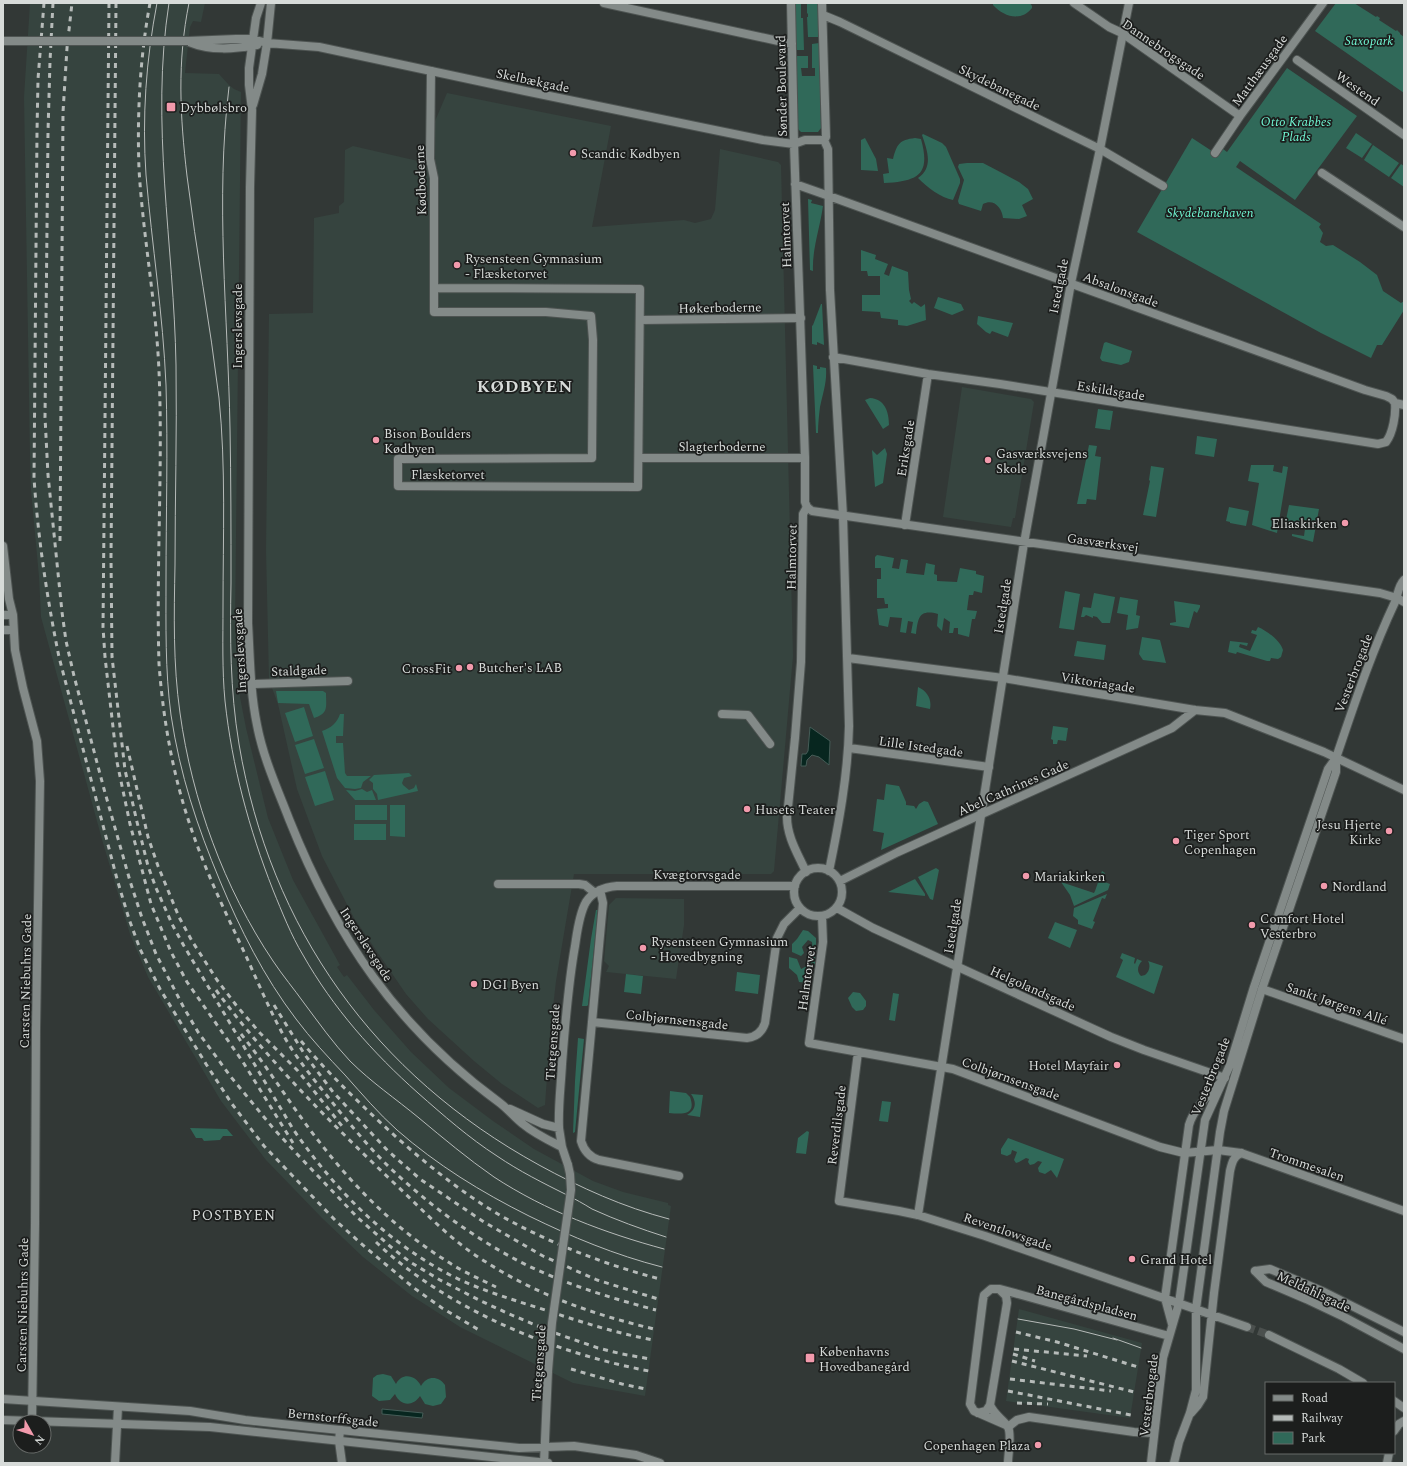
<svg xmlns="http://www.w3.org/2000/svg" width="1407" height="1466" font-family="Spectral,serif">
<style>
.built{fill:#36443f}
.green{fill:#306959}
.water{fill:#07261f;stroke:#455c57}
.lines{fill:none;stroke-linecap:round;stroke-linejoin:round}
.tertiary-tunnel{stroke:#4b504e;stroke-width:8;stroke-dasharray:8 4;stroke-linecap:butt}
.minor-casing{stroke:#4e5452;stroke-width:10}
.tertiary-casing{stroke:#4e5452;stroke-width:10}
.minor{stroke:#838a88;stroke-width:8}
.tertiary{stroke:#838a88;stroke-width:8}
.tram{stroke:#b6bbb9;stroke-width:1}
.rail{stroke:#b6bbb9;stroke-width:3;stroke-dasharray:5 5;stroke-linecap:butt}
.tertiary-bridge-casing{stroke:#4e5452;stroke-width:10;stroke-linecap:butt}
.tertiary-bridge{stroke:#838a88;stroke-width:8}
.poi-dot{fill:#f29aac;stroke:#1c1e1d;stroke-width:1.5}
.labels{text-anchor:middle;stroke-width:3.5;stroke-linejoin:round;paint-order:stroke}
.park-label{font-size:13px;font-style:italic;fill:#70f7d3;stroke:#1c1e1d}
.street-label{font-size:13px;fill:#d7dbd9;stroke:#1c1e1d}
.poi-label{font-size:13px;fill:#d7dbd9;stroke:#1c1e1d;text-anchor:start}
.neighbourhood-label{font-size:14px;letter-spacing:1px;fill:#d7dbd9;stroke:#1c1e1d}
.district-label{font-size:17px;font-weight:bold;letter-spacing:1px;fill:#d7dbd9;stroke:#1c1e1d}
</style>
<rect width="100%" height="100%" fill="#323836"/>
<!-- built -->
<path class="built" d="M30,3H205L201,22L193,21L190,27L185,73L219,74L229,85L234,89L241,92L235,627L240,697L246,728L268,818L293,880L340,965L337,967L344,977L347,975L374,1010L411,1052L449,1088L493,1121L534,1149L593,1181L623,1192L668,1203V1205L671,1206L645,1396L573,1383L460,1327L412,1296L363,1257L322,1218L266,1160L221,1101L148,977L130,934L103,843L41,617L39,577L31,490L30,456L24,97Z
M447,93L611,126L592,227L684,220L695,223L711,219L715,210L720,149L778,162L781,165L793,656L774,871L771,874H574L556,981L550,1034L545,1105L538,1108L502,1084L474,1061L428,1019L406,994L354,918L322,856L297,789L278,704L269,680L266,550L269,314L313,313L314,218L339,213V206L344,202L345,150L353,146L418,161Z
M962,387L1031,399L1034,402L1015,518H1013L1011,527L943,517Z
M616,898L684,899V925L676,979L606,972L609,966L604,961L609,905Z
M1019,1309L1142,1343L1130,1418L1006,1401Z"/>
<!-- green -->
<path class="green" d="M795,3H801V18H803L804,50H796Z
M807,3H819V37H808L807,17H808V14L807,13Z
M993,3H1030L1032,6V8C1021,22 1004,17 993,5Z
M1336,3H1354L1376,17L1377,16L1380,18L1379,20L1396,31L1397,30L1400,33V34L1404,37V93L1315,31Z
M819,43L821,128L818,132H801L797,128L796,56H808V68H801L802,76H815V68H812V44Z
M1287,68L1357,116L1295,200L1240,161L1236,167L1321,224L1319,227L1323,233L1320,242L1326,246L1333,245L1360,262L1377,275L1383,291L1401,303L1404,301V310L1382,345H1377L1371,358L1321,333L1137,232L1192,138L1218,155L1223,149L1227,152Z
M1356,133L1372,144L1362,158L1346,148Z
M923,134L942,143L946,147L960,179V183L953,200C941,198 927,187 918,178C934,167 927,150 922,135Z
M865,138L876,159L878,171L861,170V140Z
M915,138L921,139C931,175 918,181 884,183L883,174L889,173L887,158L893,159C897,144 899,140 915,138Z
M1373,145L1399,163L1389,177L1364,160Z
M967,163H983L1004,174L1019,182L1028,189L1033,199L1022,205L1027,216L1019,219L1003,218C1002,208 994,198 983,204L981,211L959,204L958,201L964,180L958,167L959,164Z
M1401,164L1404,166V187L1391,178Z
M808,199L812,200L811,203L823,206C820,228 812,249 813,271L810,270Z
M861,250L876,255L875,259L888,264L884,274L889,276L892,266L908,272L909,290L911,299L909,301L912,304L914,302L921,307L925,304L926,320L907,326L898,325V320L881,318L880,312L862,311V295H880V276H868L867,271H861Z
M938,297L961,304L964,310L952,315L934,308Z
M821,304H822L824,345L817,342V345L812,344V326L813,325Z
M978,316L1013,323L1008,337L992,331L990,334L986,332L977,324Z
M1106,342L1132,351L1129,362L1121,365L1102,361L1100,358L1104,343Z
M813,365L817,366V369H820V367L826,368C827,382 823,393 820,407C819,415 818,424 818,433H816Z
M870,398C885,399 889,412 889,425L883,429L865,400Z
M1098,409L1113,411L1110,430L1095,428Z
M1197,436L1217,439L1214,457L1195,454Z
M1089,445L1097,446L1095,456L1101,457L1096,500L1087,499L1086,504H1077Z
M885,448L887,454L883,483L875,487L872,450L877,455Z
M1251,465H1274L1273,471L1282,473L1283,466L1288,467L1277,533L1252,525L1259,483L1248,481Z
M1151,466L1164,468L1156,517L1143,515L1150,481L1149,480Z
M1289,505L1319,509L1313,542L1292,536V534L1304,536L1305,529L1285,525Z
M1229,507L1249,511L1246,526L1230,523V522L1226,521Z
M877,555L894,558L892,568L899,569L901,559L908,560L906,573L924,575L926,563L935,565L934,574L937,575V581L957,582L960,568L976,571V574L984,576L982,593L974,591L973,595H969L967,610L977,611L975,619H972L969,637L958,634V628H954L953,633H949L950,622L944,618L942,631L937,626L938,614C919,609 918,618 916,634L911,633L913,622L908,621L906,633L900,632L902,618L890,617L888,627L879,625L877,609L888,608V604H885L884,598H877V579H881V568H875V557Z
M1065,591L1080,594L1074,630L1059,628Z
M1094,593L1115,597L1110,623H1102L1097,617L1093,616V618L1086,615L1084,617H1081L1083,607L1091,608Z
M1120,597L1138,600L1136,615L1140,616L1138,628L1126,630L1128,615L1117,613Z
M1174,601L1200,605V607L1197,613L1194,611L1189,628L1170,625V623L1176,622Z
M1258,627C1267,631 1280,640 1283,650L1281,657L1278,659L1271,658L1270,661H1267L1237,652L1236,654L1228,652L1230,641L1248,643L1247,646L1240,644L1239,647L1250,651L1257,635L1251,633L1252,630L1256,631Z
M1142,637L1160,640L1166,663L1143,660L1139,654Z
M1077,641L1106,645L1104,660L1074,656Z
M918,687C927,691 932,699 930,709L916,706Z
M276,691H323L326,693C326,707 329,713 314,718L309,704L278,703Z
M304,707L313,736L295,742L285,713Z
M340,714H344L343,736H336V743H343L345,773L347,776H371L363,782L361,788L355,789L345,788L337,778L322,731C331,728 337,723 340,714Z
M1053,726L1068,728L1066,741L1058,740L1057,744H1053V740L1051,739Z
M314,739L324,768L305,774L295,745Z
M325,771L334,800L315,806L305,777Z
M409,773L412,776L404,778L402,783L403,785L409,790L414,788L416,784L418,791L378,800L377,794L373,789V783L369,780L374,775Z
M886,784L899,786L906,802V805L914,806L916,809L919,804L924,801L928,802L938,824L881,850L884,833L873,831L877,799L884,800Z
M362,789L367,792L372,790L376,800H355L346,790L355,791Z
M355,805H387V820H355Z
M390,805H405V837L390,836Z
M354,824H386V840H354Z
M936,868L939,870L933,900L930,899L918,877Z
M1102,871L1105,873L1102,881L1110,884L1108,890L1074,906L1070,895L1061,882L1094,893L1095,891Z
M915,879L925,894V896L888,892Z
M1107,894L1105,899L1102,898L1093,921L1095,922L1092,929L1078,924V920L1073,916L1074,908Z
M596,910H598L588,1005L587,1006H582L591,939Z
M1055,922L1077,930L1070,948L1048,938Z
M803,930L808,931L816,938V951L813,952L812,942L808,940L802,947L804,953L801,956L792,952V944L797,939Z
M1122,953L1135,958L1134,963L1135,964L1137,959L1142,961C1138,965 1136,971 1141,976L1145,975C1149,972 1151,966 1148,961L1163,966L1154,994L1116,977L1123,960L1120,958Z
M811,956L815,957V964L808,983L799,982L797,975L789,968V957L797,959L801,969L811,964Z
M737,972L760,975L758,994L735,991Z
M626,974L643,976L641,994L624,992Z
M853,992L860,993L866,1001V1006L863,1010L856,1011L852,1007L848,998Z
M893,993L899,994L895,1021L889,1020Z
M578,1038L584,1039L575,1132L573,1133L575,1081Z
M670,1091L686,1093L690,1097C697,1116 681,1114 669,1113Z
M691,1094L703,1095L700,1117L687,1115C696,1110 697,1102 691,1094Z
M882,1101L891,1102L888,1122L879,1121Z
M190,1128L227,1129L233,1136H223L220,1140L204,1141L202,1138H196Z
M807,1131L809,1132L806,1154L796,1153L798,1138Z
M1008,1138L1064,1159L1057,1178L1051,1170L1045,1174L1039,1172L1038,1168L1042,1162L1038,1161L1034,1164L1030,1165L1028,1162L1029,1159L1026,1158L1019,1162L1016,1163L1014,1160L1017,1152L1012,1150L1011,1154L1007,1156L1001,1154V1149Z
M383,1374L391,1376L396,1384C402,1372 416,1375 421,1386C427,1375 439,1376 445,1385L446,1397L441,1404L433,1406L425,1404L420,1396C413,1407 400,1406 395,1394L390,1400L379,1401L372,1396L373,1378L377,1375Z"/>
<!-- water -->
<path class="water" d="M810,727L830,741L829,765L819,757L812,755L807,760L806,766H801L802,754H806L808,751Z
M382,1409L423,1413L422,1418L382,1414Z"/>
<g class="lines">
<!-- tertiary-tunnel -->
<path class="tertiary-tunnel" d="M1247,1327L1269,1335"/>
<!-- minor casing -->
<g class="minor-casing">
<path id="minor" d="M604,3L792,44
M791,3L794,144L805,140H824
M822,3L826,137L824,140
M1074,3L1109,27L1122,33L1240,116
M823,15L840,22L1100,149L1163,186
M1297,60L1404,135
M431,71L430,159L434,178V312H546L591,316L593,340L592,458L398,459V486L638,487L640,289L435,288
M824,140L828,149L830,290L843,516L849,726C848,774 839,823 829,871
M1215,153L1240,116L1323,3
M1322,173L1404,227
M829,196L1365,390L1386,396L1392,399L1395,403L1404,405
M640,320L801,318
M833,357L928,374L1000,384L1378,444L1386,442C1393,433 1396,414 1395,403
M639,458H805
M905,525L928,374
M3,546L9,599L13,615L15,650L23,688L37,741L40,781L36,1030L35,1225L32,1421
M1397,598L1404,602
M3,615H13
M3,630H13
M848,658L1003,678L1195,710L1225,713L1324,752L1404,790
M251,684L348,681
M722,714L748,715L770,744
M849,748L989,767
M794 892a24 24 0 1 1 48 0a24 24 0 1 1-48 0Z
M806,872C798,854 787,837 787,817L795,738L801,662L803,514L807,507
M840,881L898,852L1172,728L1195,710
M498,884H579L585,885L595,893
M600,890L603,903L581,1141C584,1151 589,1157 599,1160L679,1176
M837,908L873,928L1111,1037L1144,1050L1225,1078
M822,916L823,942L809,1043L953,1069L1160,1147L1184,1153L1218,1150L1241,1153L1404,1211
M1262,989L1404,1039
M592,1022L747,1038C756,1037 762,1032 765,1023L777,938L784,924L800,908
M858,1052L839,1201L899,1211L918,1215
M559,1128C558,1107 561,1085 562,1064C565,1025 568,985 575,946C577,933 579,914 586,902C593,891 605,887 617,886H795
M1255,1271L1266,1282L1306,1299L1344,1317L1404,1349
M1255,1271L1270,1269L1322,1291L1404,1332
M1008,1427L1017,1420L1029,1417L1134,1432L1154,1433
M340,1430L339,1441L342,1463
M115,1463L118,1407"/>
</g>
<!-- tertiary casing -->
<g class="tertiary-casing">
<path id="tertiary" d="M261,3L256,18L249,68V85L252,110L250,187L248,623C250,657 250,691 257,725C263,757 277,788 289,819C336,937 396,1027 500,1103C508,1109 515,1118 523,1124C535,1134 548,1140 562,1147
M1129,3L1100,149L1071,283L1024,543L918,1215L985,1236L1247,1327
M188,41L236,39H252L267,43L319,47L525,91L763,140L794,144L805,458V502L807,507L812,511L1380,593L1397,598
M189,42C211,51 234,49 257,45
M253,105L262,74L267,43L271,3
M795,184L829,196
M510,1109L543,1124L559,1128L562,1147L568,1165
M1172,1324L1165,1298L1189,1125C1194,1108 1208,1096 1220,1083
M1269,1335L1339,1369L1363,1383
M3,1399L190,1411L245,1420L310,1427L519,1448L574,1446L636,1455L660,1463
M1394,1401L1404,1408
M990,1405C995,1416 1003,1419 1008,1427C1012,1435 1008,1454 1008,1463
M978,1413L986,1411L990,1405L1007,1303L1006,1296L1000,1290
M1191,1413L1198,1405L1203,1397L1214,1293L1230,1171C1232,1163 1233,1157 1241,1153
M3,1420L210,1427L548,1463
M1006,1425L974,1411L970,1404L983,1300L984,1295L991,1289H1000L1169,1336
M1394,1431L1399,1424L1404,1421
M544,1463L548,1371
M1151,1463L1163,1358L1179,1303L1205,1120L1230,1065L1254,987L1328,769L1336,758C1354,705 1371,653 1395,602C1398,595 1398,586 1404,580
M1174,1463L1179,1442L1190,1413L1196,1390V1309L1220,1132L1224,1111L1262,989L1336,772V758
M1387,1463L1389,1453"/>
</g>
<!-- minor -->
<use href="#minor" class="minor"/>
<!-- tertiary -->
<use href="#tertiary" class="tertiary"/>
<!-- tram -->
<path class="tram" d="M157,3C146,60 142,117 146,175C152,245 163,315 166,385C168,450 166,515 166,580C166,625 165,670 171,715C180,775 197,826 220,881C240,929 264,977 296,1019C311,1039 328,1057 345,1075C362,1094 378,1113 397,1130C437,1165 481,1192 529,1216C572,1237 615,1255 662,1267
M169,3C150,123 174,245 176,365C177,432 175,499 175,565C174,615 173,664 180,713C192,800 224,888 273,961C283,976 294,989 304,1003C319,1023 333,1043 350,1061C371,1082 396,1099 419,1118C443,1138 468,1159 494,1177C546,1211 605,1233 664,1249
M189,3C177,62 180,116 187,176C196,250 210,323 219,398C226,467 223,537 223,607C223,638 222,670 225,701C232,766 249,829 273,890C282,912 291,935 303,955C333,1008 373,1053 418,1093C443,1115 469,1138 497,1156C519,1171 543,1183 567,1195C575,1199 584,1204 592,1209C616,1220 641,1229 666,1237
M229,87C215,201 228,315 230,429C231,480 231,532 231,583C230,637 230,690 239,744C270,929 375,1075 539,1165C581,1188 623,1207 669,1219
M1018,1319L1074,1329L1117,1340
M1113,1338L1141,1348"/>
<!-- rail -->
<path class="rail" d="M44,3L38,79L37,132L34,478C38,538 47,598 59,657L117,879L129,919L140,949L160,989L206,1064L232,1104L264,1146L335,1220L365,1247L414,1288L442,1308L479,1330
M53,3L50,61L48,132L45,417L48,475L62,612L66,641L74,676L104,789L130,881L142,918L156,954L184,1008L198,1032L231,1077L273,1128L297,1154L358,1218L391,1247L410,1262L440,1280L481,1301L507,1313L552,1332L598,1348L622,1354L650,1359
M109,3L103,627L105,657L117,762L130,824L151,904L171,952L187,982L243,1062L293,1143
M116,3L111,557L112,657L125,770L137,822L148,866L156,888L173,926L184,946L293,1129C335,1190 387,1243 454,1277C483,1291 514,1300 545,1310C581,1322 616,1333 653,1340
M150,3C140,57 137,113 139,169C143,236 156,303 159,371C163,468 156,566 159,664C163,717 172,771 189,822C202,862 220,901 238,939C254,972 267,1006 285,1038C300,1064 321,1088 340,1112C355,1130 370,1148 386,1164C430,1207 488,1249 544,1273C581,1289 618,1300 656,1310
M60,541L63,112L67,48L72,3
M127,746L148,837L158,866L179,917L192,941L217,980L236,1005L260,1033L298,1071L342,1126
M216,990C268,1061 331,1123 394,1183C424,1211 451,1241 486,1262C537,1295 595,1315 654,1329
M274,1005L305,1055L333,1092L388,1151L420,1179L484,1222L543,1256L597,1280L658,1299
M241,1034C270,1070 293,1109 321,1144C356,1189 397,1230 445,1260C461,1271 478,1278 496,1287
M301,1041C321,1065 343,1087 366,1109C408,1149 453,1188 503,1217C552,1244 606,1265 660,1279
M376,1242C446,1309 554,1353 649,1371
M1016,1332L1057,1342L1138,1367
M1014,1349L1087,1356
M1013,1354L1035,1361
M1012,1361L1134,1392
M571,1369L622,1384L646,1389
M1010,1379L1111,1391
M1008,1391L1131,1415
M1017,1403L1048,1404"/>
<!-- tertiary-bridge casing -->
<g class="tertiary-bridge-casing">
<path id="tertiary-bridge" d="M3,41H188
M548,1371L552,1323L571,1190L570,1174L568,1165"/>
</g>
<!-- tertiary-bridge -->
<use href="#tertiary-bridge" class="tertiary-bridge"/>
</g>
<!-- markers -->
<g class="poi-dot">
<rect x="166" y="102" width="10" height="10" rx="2"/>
<circle cx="573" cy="153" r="4"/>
<circle cx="457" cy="265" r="4"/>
<circle cx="376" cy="440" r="4"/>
<circle cx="988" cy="460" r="4"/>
<circle cx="1345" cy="523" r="4"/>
<circle cx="470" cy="667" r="4"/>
<circle cx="459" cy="668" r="4"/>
<circle cx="747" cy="809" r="4"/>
<circle cx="1389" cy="831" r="4"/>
<circle cx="1176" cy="841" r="4"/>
<circle cx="1026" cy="876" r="4"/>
<circle cx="1324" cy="886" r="4"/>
<circle cx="1252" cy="925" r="4"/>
<circle cx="643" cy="948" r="4"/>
<circle cx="474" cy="984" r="4"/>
<circle cx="1117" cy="1065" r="4"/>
<circle cx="1132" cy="1259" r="4"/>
<rect x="805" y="1353" width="10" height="10" rx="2"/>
<circle cx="1038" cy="1445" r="4"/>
</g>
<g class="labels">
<!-- park labels -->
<g class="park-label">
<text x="1369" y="45">Saxopark</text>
<text x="1296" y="126">Otto Krabbes<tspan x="1296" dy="15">Plads</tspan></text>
<text x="1210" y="217">Skydebanehaven</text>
</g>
<!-- street labels -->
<g class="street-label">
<text transform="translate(1164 49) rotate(34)" y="5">Dannebrogsgade</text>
<text transform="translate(1259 70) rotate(-54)" y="5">Matthæusgade</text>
<text transform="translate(533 80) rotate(12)" y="5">Skelbækgade</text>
<text transform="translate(781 86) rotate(-91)" y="5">Sønder Boulevard</text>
<text transform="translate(1000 87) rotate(26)" y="5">Skydebanegade</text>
<text transform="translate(1358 88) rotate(35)" y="5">Westend</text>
<text transform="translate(420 180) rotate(-92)" y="5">Kødboderne</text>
<text transform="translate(785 235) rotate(-92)" y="5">Halmtorvet</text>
<text transform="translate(1058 286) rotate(-79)" y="5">Istedgade</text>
<text transform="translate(1121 289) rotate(20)" y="5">Absalonsgade</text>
<text transform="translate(720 307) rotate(-1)" y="5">Høkerboderne</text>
<text transform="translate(237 326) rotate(-90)" y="5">Ingerslevsgade</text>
<text transform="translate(1111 390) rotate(9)" y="5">Eskildsgade</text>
<text x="722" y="451">Slagterboderne</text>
<text transform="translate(905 448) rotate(-81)" y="5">Eriksgade</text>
<text x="448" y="479">Flæsketorvet</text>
<text transform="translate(1103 542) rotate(8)" y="5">Gasværksvej</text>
<text transform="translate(791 557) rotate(-89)" y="5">Halmtorvet</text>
<text transform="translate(1002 606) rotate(-81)" y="5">Istedgade</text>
<text transform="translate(239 651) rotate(-93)" y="5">Ingerslevsgade</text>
<text transform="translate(299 670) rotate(-2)" y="5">Staldgade</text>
<text transform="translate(1353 673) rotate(-69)" y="5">Vesterbrogade</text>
<text transform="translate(1098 682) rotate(9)" y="5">Viktoriagade</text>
<text transform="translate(921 746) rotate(8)" y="5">Lille Istedgade</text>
<text transform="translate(1013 787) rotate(-24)" y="5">Abel Cathrines Gade</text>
<text x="697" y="879">Kvægtorvsgade</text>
<text transform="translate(952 926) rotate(-81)" y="5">Istedgade</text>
<text transform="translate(367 944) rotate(57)" y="5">Ingerslevsgade</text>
<text transform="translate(806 978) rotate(-82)" y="5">Halmtorvet</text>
<text transform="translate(25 981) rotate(-89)" y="5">Carsten Niebuhrs Gade</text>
<text transform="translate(1033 988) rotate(24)" y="5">Helgolandsgade</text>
<text transform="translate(1337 1003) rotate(19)" y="5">Sankt Jørgens Allé</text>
<text transform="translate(677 1019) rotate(6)" y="5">Colbjørnsensgade</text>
<text transform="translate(552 1042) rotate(-86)" y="5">Tietgensgade</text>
<text transform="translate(1210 1076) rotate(-68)" y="5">Vesterbrogade</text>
<text transform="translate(1011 1078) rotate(20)" y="5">Colbjørnsensgade</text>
<text transform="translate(836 1125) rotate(-83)" y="5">Reverdilsgade</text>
<text transform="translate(1307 1164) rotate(19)" y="5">Trommesalen</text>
<text transform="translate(1008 1231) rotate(19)" y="5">Reventlowsgade</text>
<text transform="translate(1314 1291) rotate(25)" y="5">Meldahlsgade</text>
<text transform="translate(1087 1302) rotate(15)" y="5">Banegårdspladsen</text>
<text transform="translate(22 1305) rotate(-89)" y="5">Carsten Niebuhrs Gade</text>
<text transform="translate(538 1363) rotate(-86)" y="5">Tietgensgade</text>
<text transform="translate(1148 1395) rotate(-83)" y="5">Vesterbrogade</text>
<text transform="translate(333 1417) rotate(6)" y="5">Bernstorffsgade</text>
</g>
<!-- poi labels -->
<g class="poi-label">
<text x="180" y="112">Dybbølsbro</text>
<text x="581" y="158">Scandic Kødbyen</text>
<text x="465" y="263">Rysensteen Gymnasium<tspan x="465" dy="15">- Flæsketorvet</tspan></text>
<text x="384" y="438">Bison Boulders<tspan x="384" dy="15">Kødbyen</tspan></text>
<text x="996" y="458">Gasværksvejens<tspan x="996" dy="15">Skole</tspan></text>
<text x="1337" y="528" text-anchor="end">Eliaskirken</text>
<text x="478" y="672">Butcher's LAB</text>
<text x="451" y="673" text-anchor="end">CrossFit</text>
<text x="755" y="814">Husets Teater</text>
<text x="1381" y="829" text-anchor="end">Jesu Hjerte<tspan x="1381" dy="15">Kirke</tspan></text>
<text x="1184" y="839">Tiger Sport<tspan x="1184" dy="15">Copenhagen</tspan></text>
<text x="1034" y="881">Mariakirken</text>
<text x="1332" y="891">Nordland</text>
<text x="1260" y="923">Comfort Hotel<tspan x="1260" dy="15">Vesterbro</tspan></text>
<text x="651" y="946">Rysensteen Gymnasium<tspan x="651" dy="15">- Hovedbygning</tspan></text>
<text x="482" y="989">DGI Byen</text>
<text x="1109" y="1070" text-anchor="end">Hotel Mayfair</text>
<text x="1140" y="1264">Grand Hotel</text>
<text x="819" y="1356">Københavns<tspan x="819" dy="15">Hovedbanegård</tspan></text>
<text x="1030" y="1450" text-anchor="end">Copenhagen Plaza</text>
</g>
<!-- neighbourhood labels -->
<g class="neighbourhood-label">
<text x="234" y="1220">POSTBYEN</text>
</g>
<!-- district labels -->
<g class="district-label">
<text x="525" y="392">KØDBYEN</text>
</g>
</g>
<!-- border -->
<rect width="1407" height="1466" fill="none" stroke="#d7dbd9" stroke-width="8"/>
<!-- legend -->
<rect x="1265" y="1382" width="130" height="72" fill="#1c1e1d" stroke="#676a68"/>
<rect x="1273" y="1395" width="20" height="6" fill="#838a88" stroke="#676a68"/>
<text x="1301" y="1402" font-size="12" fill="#d7dbd9">Road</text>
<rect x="1273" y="1415" width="20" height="6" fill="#b6bbb9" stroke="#676a68"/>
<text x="1301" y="1422" font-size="12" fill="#d7dbd9">Railway</text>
<rect x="1273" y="1432" width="20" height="12" fill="#306959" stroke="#676a68"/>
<text x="1301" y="1442" font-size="12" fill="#d7dbd9">Park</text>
<!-- north arrow -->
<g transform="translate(32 1434) rotate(129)"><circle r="19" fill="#1c1e1d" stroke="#676a68"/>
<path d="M0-3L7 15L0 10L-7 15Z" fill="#f29aac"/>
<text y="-6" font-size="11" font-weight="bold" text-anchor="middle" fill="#d7dbd9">N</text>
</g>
</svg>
